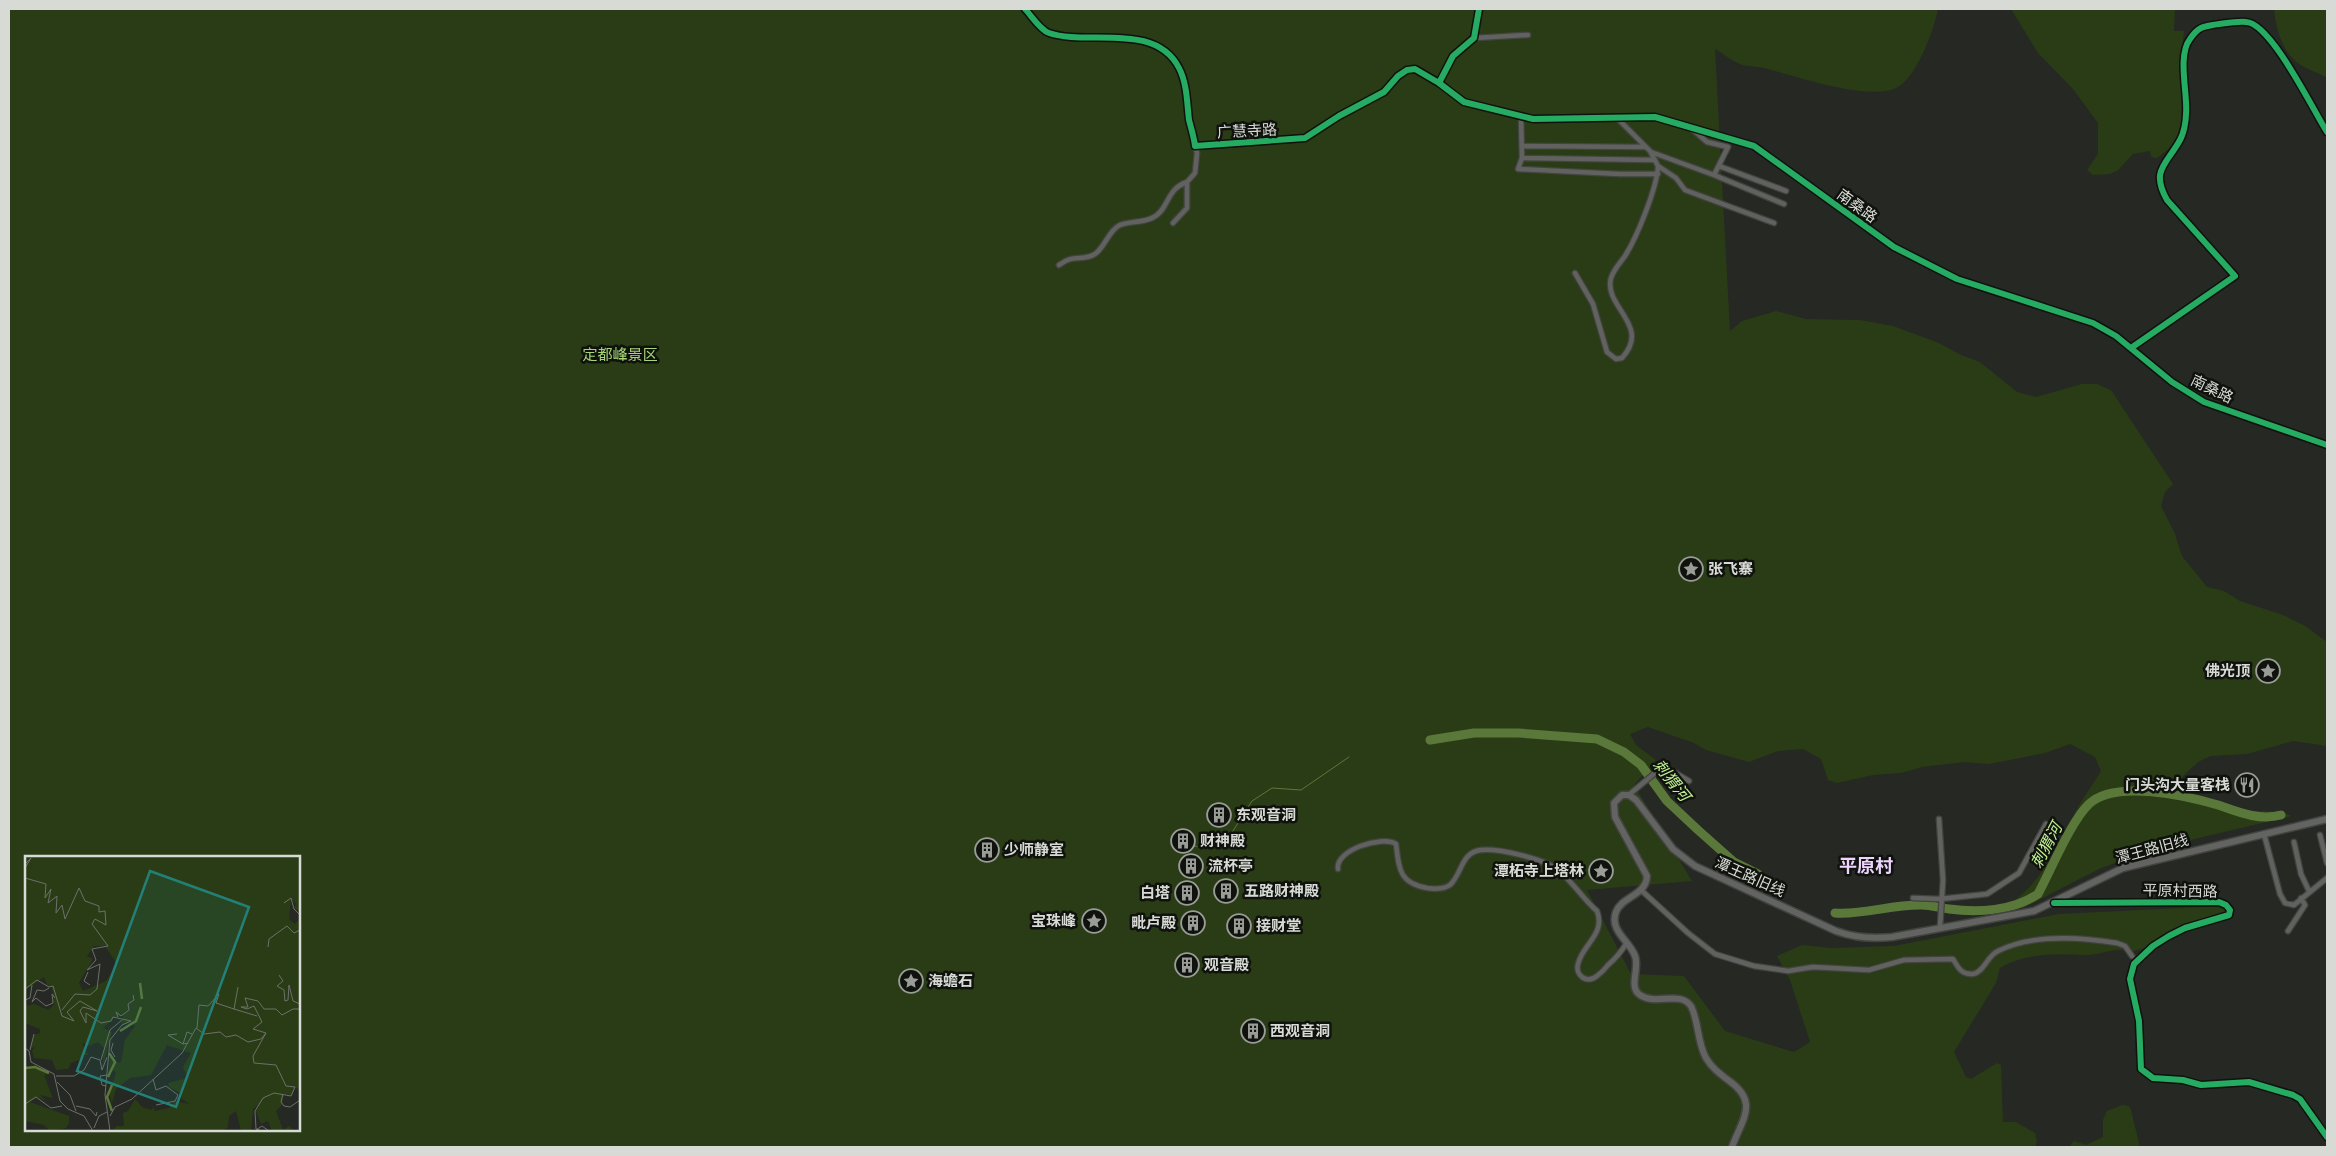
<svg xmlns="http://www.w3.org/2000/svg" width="2336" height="1156" font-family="Quicksand,'Noto Sans SC',sans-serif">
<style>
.green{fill:#2a3c15;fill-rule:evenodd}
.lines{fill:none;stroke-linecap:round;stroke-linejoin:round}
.stream{stroke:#5b783b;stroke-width:1}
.river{stroke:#5b783b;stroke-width:9}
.minor-casing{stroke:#424440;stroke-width:7}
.tertiary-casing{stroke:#424440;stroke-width:8}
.secondary-casing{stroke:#424440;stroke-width:9}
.minor{stroke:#616260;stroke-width:4.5}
.tertiary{stroke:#616260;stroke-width:5.5}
.secondary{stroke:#636462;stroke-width:6}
.cycleway-casing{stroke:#0f120d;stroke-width:9}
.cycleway{stroke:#26ab63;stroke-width:6}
.labels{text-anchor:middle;stroke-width:5;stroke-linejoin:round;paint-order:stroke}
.street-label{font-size:15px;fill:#d8dbd5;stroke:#0f120d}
.park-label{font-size:15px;fill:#a7d578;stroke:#0f120d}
.poi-label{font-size:15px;font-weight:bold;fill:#d8dbd5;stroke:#0f120d;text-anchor:start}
.water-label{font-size:16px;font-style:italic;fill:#c0f092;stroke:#0f120d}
.quarter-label{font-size:18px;font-weight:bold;fill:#ecd4fd;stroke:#0f120d}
.inset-river{fill:none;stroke:#5b783b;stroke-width:2.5}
.inset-road{fill:none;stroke:#6d706a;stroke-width:1}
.view{fill:#238078;fill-opacity:0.15;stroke:#238078;stroke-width:2.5}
.inset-edge{fill:none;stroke:#d8dbd5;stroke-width:2.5}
</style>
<rect width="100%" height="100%" fill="#252823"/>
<!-- green -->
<path class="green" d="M9,9H1938C1934,30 1916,79 1896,88C1868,101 1798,77 1768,69C1760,66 1750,67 1742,65C1732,61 1724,54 1715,49L1730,331L1742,321L1776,311L1806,319L1860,320L1893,326L1939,343L1961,355L1980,362L2017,392L2036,397L2082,384H2097L2111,390L2173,484L2165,492L2161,506L2175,534L2182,556L2207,587L2224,591L2240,601L2283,615L2305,626L2327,642V746L2293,741L2247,754L2211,756L2198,762L2185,774L2179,781L2175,800C2196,802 2216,810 2237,811C2259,813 2271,808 2292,816L2152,849L2099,869L2023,908L2017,907L2015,900C2045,877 2059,844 2076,811C2083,798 2093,784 2101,771L2095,757L2070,744L2045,753L1989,764L1964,762L1922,767L1901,773L1873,775L1837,783L1828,780L1821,759L1803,749L1778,751L1749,762L1706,750L1694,743L1648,727L1630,734L1636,745L1656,760L1634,785L1692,881L1587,890L1631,974L1684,976L1725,1031L1794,1052L1810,1042L1790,980L1777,956L1802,945L1831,948L1894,946L2059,914L2220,906L2227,910L2223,914C2204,921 2184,928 2165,936C2155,941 2146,949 2134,951C2128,951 2121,949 2115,950C2104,952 2093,956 2081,955C2055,953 2024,954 2000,968L1996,983L1954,1052L1966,1077L1971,1079L1997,1063L2001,1065L2003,1122H2016L2035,1133L2037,1142L2035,1147H9ZM26,857H299V1130H26Z
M2011,9H2175L2174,31H2184C2183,45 2179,59 2180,74C2182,111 2195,132 2157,158L2151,157L2150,151L2133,154L2118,170L2110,174L2093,175L2087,170L2098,154V123L2073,89L2038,53Z
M2274,9H2327V78C2320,73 2314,72 2306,68C2284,58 2276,31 2274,9Z
M2122,1105L2129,1106L2131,1110L2140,1147H2069L2074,1141L2086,1145L2103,1137V1120L2107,1111Z"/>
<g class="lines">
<!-- stream -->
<path class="stream" d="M1189,846L1213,847L1224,845L1252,801L1272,788L1301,790L1349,757"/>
<!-- river -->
<path class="river" d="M1430,740L1474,733H1518L1597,739L1624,752L1641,765L1667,801L1698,830L1734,862L1758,874
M1835,913C1864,915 1893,904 1922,905C1931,905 1940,908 1949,909C1978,913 2013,911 2038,894C2051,870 2071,821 2089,804C2115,779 2187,796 2218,805C2238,812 2259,821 2281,815"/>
<!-- minor casing -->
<g class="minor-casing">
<path id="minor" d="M1025,9C1031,15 1040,30 1049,33C1087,46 1155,21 1179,68C1187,83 1187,103 1189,120C1191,128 1194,137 1195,146L1305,138L1339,116L1384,92L1398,76L1407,70L1415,69L1439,83
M1474,38L1528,35
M1521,116L1522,158L1518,169L1620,174H1658
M1522,146L1645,147
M1651,152L1714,175L1728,147L1707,142L1691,128
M1522,158L1655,160
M1658,166L1676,178L1685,190L1774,223
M1719,166L1786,191
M1714,175L1784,204
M1173,223L1187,208V182L1195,173L1197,153L1195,146
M1059,265C1074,253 1082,262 1095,254C1105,247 1109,230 1120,225C1131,221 1144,223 1154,217C1169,209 1166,189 1187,182
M1575,273L1593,304L1607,352L1616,359L1622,358C1652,325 1603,307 1611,278C1614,269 1620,263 1625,256C1637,237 1657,188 1658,166L1650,151L1618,119
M2131,348L2235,276L2167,200C2150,170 2167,164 2180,140C2184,133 2186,121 2186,114C2188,94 2177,56 2190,39C2192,36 2197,30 2201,28C2207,25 2238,21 2246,22C2271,23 2313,110 2327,132
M1631,793L1661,768L1669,769L1689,781
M1939,819L1943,880L1940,927
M2264,834L2280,894L2285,903L2294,905L2327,878
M2320,835L2327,863
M2294,842L2301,874L2309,891
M1338,869C1335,850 1382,835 1396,844C1399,869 1399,883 1427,888C1434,889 1444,889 1450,885C1462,874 1461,852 1481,850C1499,848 1544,859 1558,870C1573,882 1583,899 1597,911C1606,934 1582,945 1578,964C1575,976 1587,984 1597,976C1601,973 1605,969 1608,965C1615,959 1621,952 1626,944
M1641,890L1688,933L1715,954L1754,966L1788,971L1813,967L1869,970L1904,960L1953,959C1958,967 1961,975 1973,974C1984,972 1987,956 1998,951C2032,934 2080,937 2117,943L2125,946L2132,956
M1913,898L1940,899L1987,894L2019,873L2046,824
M2054,903L2219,902L2226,905L2230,910L2229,915L2185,928L2169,936L2153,946L2134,964L2130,979L2139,1021L2141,1069L2153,1078L2183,1080L2201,1085L2249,1082L2293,1095L2300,1099L2327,1137
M2288,931L2305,905L2301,898"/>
</g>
<!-- tertiary casing -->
<g class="tertiary-casing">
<path id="tertiary" d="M1479,9L1474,38L1453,56L1439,83L1464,102L1533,119L1655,117L1754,146L1894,247L1957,279L2093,323L2116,336L2172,382L2204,402L2327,445"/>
</g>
<!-- secondary casing -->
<g class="secondary-casing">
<path id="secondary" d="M1732,1147C1742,1119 1760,1102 1728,1080C1719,1073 1712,1068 1706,1058C1697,1042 1699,1022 1691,1006C1679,990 1656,1006 1640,995C1628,987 1640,968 1635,956C1630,941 1609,931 1616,912C1622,896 1646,896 1647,876L1615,817L1614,803L1622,795H1629L1636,800L1673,849L1695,866L1836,931C1855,938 1872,939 1892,937L2034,911L2123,868L2327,819"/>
</g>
<!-- minor -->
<use href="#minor" class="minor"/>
<!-- tertiary -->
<use href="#tertiary" class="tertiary"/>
<!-- secondary -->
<use href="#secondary" class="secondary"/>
<!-- cycleway casing -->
<g class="cycleway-casing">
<path id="cycleway" d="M1025,9C1031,15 1040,30 1049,33C1087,46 1155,21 1179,68C1187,83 1187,103 1189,120C1191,128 1194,137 1195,146L1305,138L1339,116L1384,92L1398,76L1407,70L1415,69L1439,83
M1479,9L1474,38L1453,56L1439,83L1464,102L1533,119L1655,117L1754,146L1894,247L1957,279L2093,323L2116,336L2172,382L2204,402L2327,445
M2131,348L2235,276L2167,200C2150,170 2167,164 2180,140C2184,133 2186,121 2186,114C2188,94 2177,56 2190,39C2192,36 2197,30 2201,28C2207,25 2238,21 2246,22C2271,23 2313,110 2327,132
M2054,903L2219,902L2226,905L2230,910L2229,915L2185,928L2169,936L2153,946L2134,964L2130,979L2139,1021L2141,1069L2153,1078L2183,1080L2201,1085L2249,1082L2293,1095L2300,1099L2327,1137"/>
</g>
<!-- cycleway -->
<use href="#cycleway" class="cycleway"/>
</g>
<!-- icons -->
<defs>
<g id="sight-ring" transform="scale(1.25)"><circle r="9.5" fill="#0f120d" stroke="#999c97" stroke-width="1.5"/><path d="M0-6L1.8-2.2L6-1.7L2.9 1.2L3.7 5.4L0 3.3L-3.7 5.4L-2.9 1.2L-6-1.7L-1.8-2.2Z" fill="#999c97"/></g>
<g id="restaurant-ring" transform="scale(1.25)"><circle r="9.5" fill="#0f120d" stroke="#999c97" stroke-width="1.5"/><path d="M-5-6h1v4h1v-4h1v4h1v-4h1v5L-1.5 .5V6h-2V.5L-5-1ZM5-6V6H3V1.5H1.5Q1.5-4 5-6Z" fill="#999c97"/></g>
<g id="building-ring" transform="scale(1.25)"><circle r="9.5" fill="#0f120d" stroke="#999c97" stroke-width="1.5"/><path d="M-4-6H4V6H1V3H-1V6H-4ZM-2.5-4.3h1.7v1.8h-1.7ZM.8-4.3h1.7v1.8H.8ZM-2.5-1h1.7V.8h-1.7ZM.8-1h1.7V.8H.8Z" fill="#999c97"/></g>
</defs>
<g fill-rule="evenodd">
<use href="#sight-ring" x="1691" y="569"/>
<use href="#sight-ring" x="2268" y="671"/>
<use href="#restaurant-ring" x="2247" y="785"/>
<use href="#building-ring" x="1219" y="815"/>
<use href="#building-ring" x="1183" y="841"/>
<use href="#building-ring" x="987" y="850"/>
<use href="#building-ring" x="1191" y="866"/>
<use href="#sight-ring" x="1601" y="871"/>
<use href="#building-ring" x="1226" y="891"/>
<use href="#building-ring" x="1187" y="893"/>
<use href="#sight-ring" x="1094" y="921"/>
<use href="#building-ring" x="1193" y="923"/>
<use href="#building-ring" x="1239" y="926"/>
<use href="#building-ring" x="1187" y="965"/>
<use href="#sight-ring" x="911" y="981"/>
<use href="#building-ring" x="1253" y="1031"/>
</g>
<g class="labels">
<!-- street labels -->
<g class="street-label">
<text transform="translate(1247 131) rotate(-3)" y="5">广慧寺路</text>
<text transform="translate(1857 206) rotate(36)" y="5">南桑路</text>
<text transform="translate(2212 389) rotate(26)" y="5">南桑路</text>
<text transform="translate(2152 849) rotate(-15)" y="5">潭王路旧线</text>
<text transform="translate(1750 877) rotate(24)" y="5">潭王路旧线</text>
<text transform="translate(2180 891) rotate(1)" y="5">平原村西路</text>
</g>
<!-- park labels -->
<g class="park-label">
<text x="620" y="360">定都峰景区</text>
</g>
<!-- poi labels -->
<g class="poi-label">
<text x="1708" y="574">张飞寨</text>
<text x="2250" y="676" text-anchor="end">佛光顶</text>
<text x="2230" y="790" text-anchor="end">门头沟大量客栈</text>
<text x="1236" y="820">东观音洞</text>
<text x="1200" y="846">财神殿</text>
<text x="1004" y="855">少师静室</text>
<text x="1208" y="871">流杯亭</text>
<text x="1584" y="876" text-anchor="end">潭柘寺上塔林</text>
<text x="1244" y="896">五路财神殿</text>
<text x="1170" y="898" text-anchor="end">白塔</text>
<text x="1076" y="926" text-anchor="end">宝珠峰</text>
<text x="1176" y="928" text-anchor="end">毗卢殿</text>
<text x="1256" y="931">接财堂</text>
<text x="1204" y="970">观音殿</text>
<text x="928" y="986">海蟾石</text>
<text x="1270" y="1036">西观音洞</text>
</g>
<!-- water labels -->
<g class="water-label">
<text transform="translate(1672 780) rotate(51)" y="6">刺猬河</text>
<text transform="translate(2046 845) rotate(-62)" y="6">刺猬河</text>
</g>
<!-- quarter labels -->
<g class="quarter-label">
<text x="1866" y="872">平原村</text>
</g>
</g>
<!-- overview -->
<g transform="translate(25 856)">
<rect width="275" height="275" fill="#252823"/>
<path d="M0,0H275V55L269,53L271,48L266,43L264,63L270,68L275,62V233L270,232L267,239L259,238L257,249L251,255L258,274L264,270L269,275H247L243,265L236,268L231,255L235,247L228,253L226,275H216L211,255L204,260L203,271L198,275H86L92,270H99L98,257L103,255L110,243L117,251L126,254L128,251L130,255L144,252L150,245L164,248L157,243V238L144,231L143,227L163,222L158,211L166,197L142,189L126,219L105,222L91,233L87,247L84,237L91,217L88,213L83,222L85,197L93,207L96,206L100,184L110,170L106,167L96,169L98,160L90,161L78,172L87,176L77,213L79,192L73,186L64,190L57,187L63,199H57V203L46,207L43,213L31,214L27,204L9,202L7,195L10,191L6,192L9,179L15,177V173L0,167ZM69,90H80L90,105V111L81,125L58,135L54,127L68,103L62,100ZM19,121L22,129L27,131L29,149L23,154L9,148L2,150L1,145L2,133ZM0,210L27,217L19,219L28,242L15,239L21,245L12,241L5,246L44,260V267L41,272L25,275L19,269L0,265Z" fill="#2a3c15" fill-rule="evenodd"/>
<path class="inset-river" d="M115,127L117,143M95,175L111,165L116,151M0,212L10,211L24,217M83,221L90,206L84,197M87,229L82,241L87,255"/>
<path class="inset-road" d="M0,8L6,2L0,12M0,22L21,28L20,42L26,33L23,47L32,40L31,57L37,49L40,63L54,32L60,45L74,50V56L80,55L81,69L70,63L67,68L83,90L67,93L71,104L62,114L75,108L72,133L65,139L50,138L37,154M259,47L266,42L269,53L275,59M243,91L244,83L262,70L269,77L275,74M63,116L59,125L65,129M254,119L258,125L252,130L259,134L260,145L263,144L264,129L268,145L275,148M24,132L19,135L12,134L7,146L11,142L21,150L28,147L27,138L30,142M0,133L12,124L24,131L28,130L37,160L49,165L42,156L55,145L72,155L58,151L55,155L61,167V157L76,167L86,165L88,161L106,165M0,144L5,142L7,129M209,153L232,160M93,161L91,156L96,160L104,154L103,148L109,144L108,139M172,172L174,149L183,150L194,138L191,147L209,153L213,131M241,177L228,173L237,166L229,150L222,153L216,151H223L220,142L233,145L239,153H251L257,159L268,153H275M152,178L143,179L158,188L163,187M88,187L86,194L90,201M158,188L162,176L167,178M0,192L4,195L6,206L29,218L35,245L43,253L59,260L68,275M5,194L9,178M76,204L85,174L97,164M31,220H49L59,214L66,201L75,204L77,214L82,201M128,223L131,234L141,230L153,239L150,245L131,249M32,226L45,239L51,255M81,230L77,229L75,220L82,219M258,238L256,246L259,250L265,251L275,244M0,248L11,241L26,252L37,250M51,250L65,253L71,260L72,256M85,260L90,251L107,243L157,197L171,172L179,178L195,176L201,181L211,179L223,186L236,183L241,177M69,272L74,260L82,256M231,274L237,270L244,275M85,275L80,239L85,184L97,169L106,165M237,275L231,273L230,255L238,242L249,237L266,240L270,231L261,230L251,209L229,207L228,200L241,177"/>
<path class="view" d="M125,15L224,51L151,251L52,215Z"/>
<rect width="275" height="275" class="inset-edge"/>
</g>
<!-- border -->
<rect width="2336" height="1156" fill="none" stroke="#d8dbd5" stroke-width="20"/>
</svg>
